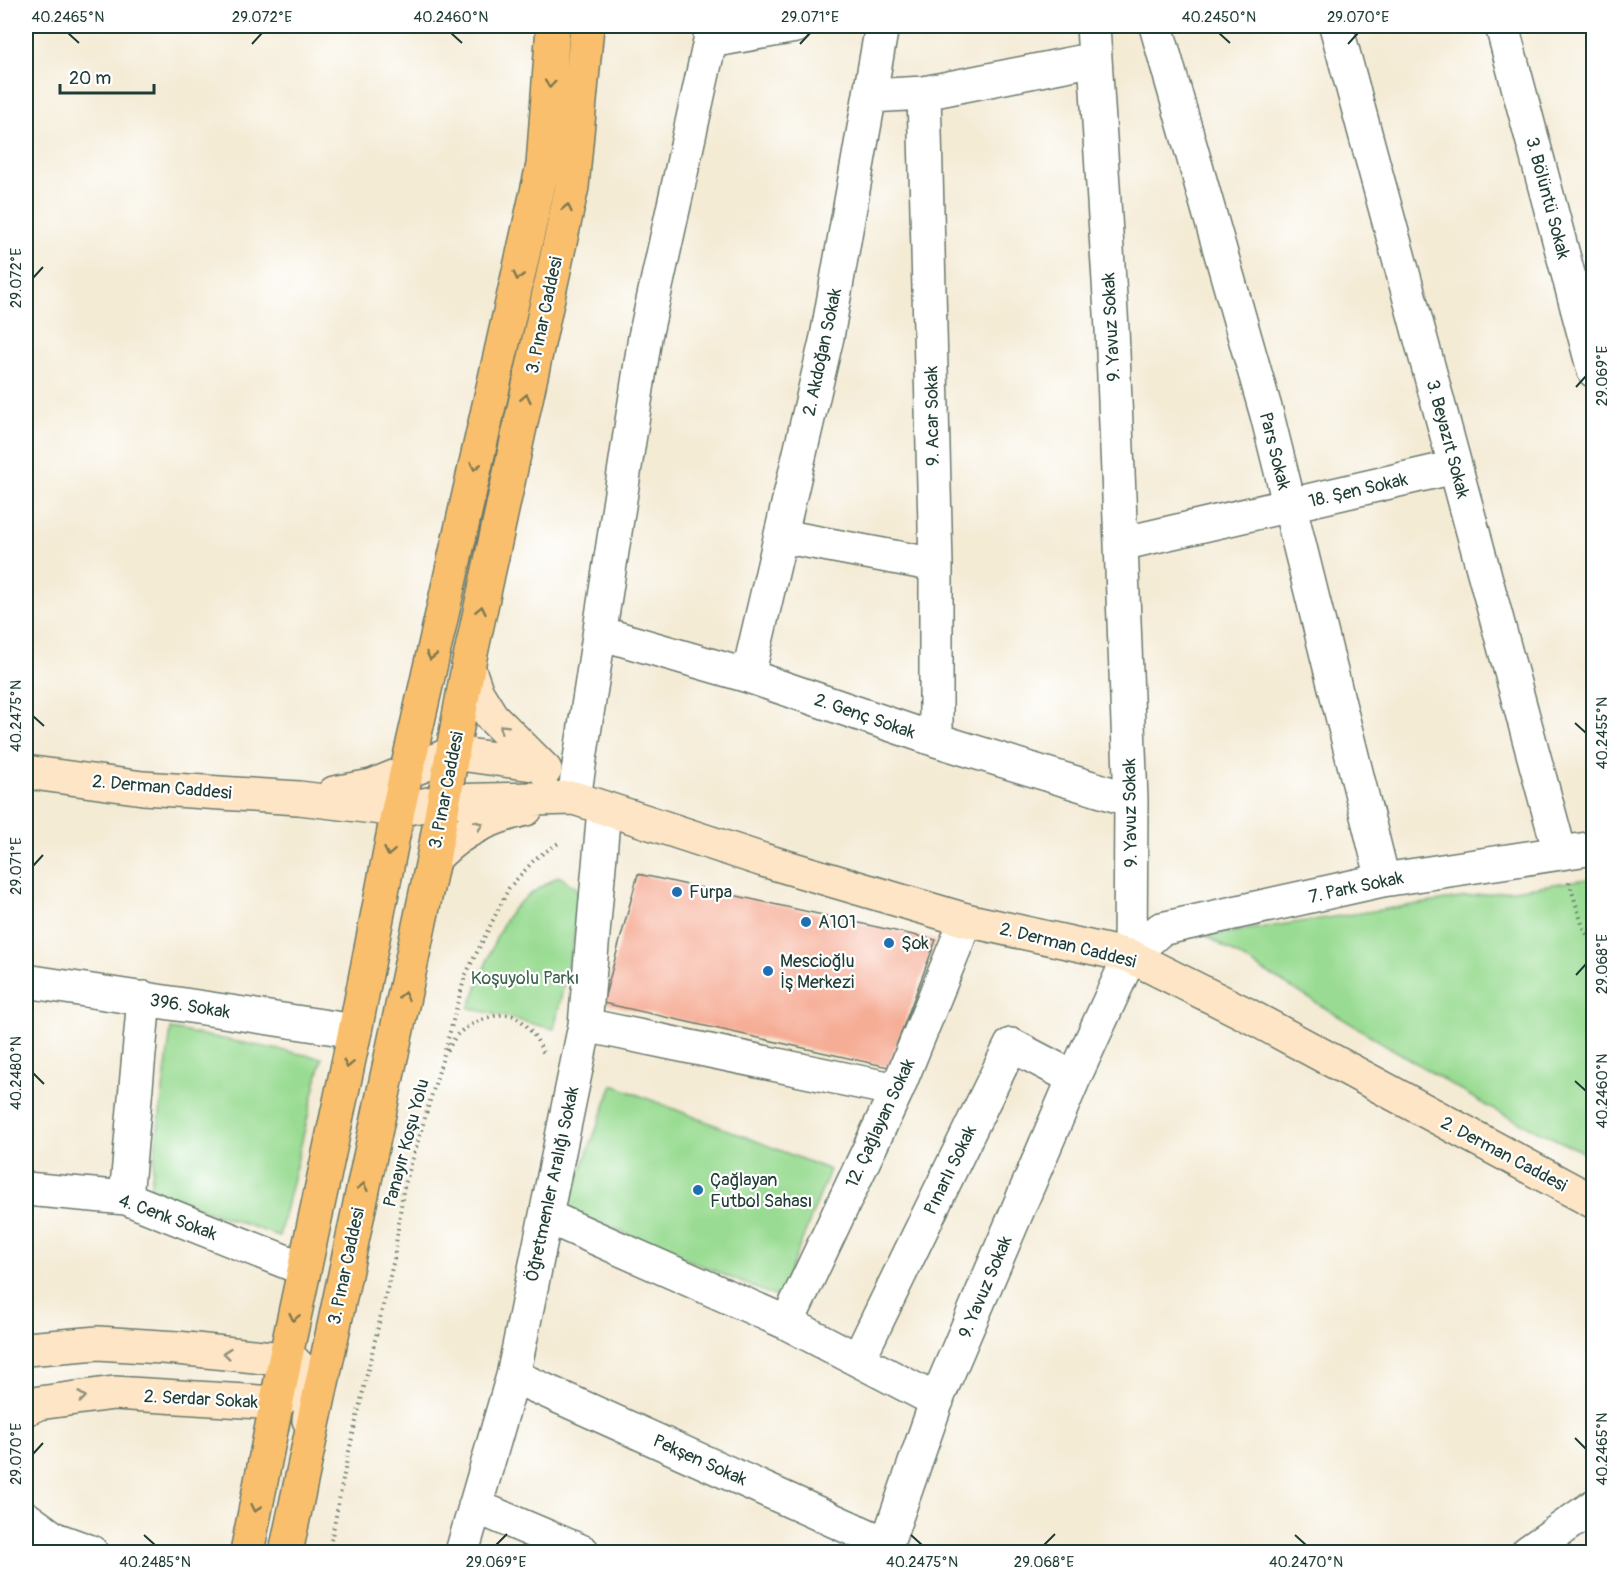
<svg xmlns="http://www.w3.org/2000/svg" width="1619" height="1578" font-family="Pangolin,sans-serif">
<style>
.green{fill:#99db92;stroke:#5c8c63;stroke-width:1.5}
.building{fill:#f6ad96}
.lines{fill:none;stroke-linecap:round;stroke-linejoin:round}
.street-casing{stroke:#6a7a6c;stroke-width:36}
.secondary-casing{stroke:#6a7a6c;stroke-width:36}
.primary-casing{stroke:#6a7a6c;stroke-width:36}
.path{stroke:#6a7a6c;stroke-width:4;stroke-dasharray:1.5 4.5;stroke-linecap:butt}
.street{stroke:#fff;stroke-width:33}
.secondary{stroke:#fde5c5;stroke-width:33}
.primary{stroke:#f9bf6d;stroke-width:33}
.oneway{stroke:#81784e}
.oneway2{stroke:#8e917c}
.ticks{fill:none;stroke:#1f3d34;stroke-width:2}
.poi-dot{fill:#1f6fb2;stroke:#fff;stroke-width:2}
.labels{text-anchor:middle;stroke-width:4.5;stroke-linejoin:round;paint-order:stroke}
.street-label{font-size:18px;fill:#1f3d34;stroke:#fff}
.poi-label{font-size:18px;fill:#1f3d34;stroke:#fff;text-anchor:start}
.park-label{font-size:18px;fill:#3e644c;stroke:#fff}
.neatline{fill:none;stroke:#1f3d34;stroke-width:2}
.ticks-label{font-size:15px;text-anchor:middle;fill:#1f3d34}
</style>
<rect width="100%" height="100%" fill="#fff"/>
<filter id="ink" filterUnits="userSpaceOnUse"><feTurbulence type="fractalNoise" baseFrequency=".0167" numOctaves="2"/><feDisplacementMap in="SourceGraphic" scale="12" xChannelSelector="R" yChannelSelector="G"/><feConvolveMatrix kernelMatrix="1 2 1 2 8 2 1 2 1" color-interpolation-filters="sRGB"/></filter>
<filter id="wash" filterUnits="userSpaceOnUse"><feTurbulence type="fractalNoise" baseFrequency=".008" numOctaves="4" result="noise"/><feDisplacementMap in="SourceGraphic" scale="24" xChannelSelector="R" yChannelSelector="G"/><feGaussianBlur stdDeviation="1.35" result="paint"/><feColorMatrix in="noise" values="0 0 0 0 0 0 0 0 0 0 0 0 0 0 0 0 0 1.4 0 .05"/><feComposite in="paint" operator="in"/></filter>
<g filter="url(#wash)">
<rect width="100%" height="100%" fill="#f4ebd5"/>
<!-- green -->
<path class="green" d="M559,876L578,889L574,939L554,1029L469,1008C480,983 496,928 513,909C526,895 543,886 559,876Z
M1593,878V1157L1490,1108L1206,936Z
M171,1029L322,1058L279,1236L150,1191Z
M613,1085L830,1170L779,1298L566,1209Z"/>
<g id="blocks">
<!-- building -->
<path class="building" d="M638,874L936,940L888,1067L603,1003Z"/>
</g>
</g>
<g filter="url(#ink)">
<use href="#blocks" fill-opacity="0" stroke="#6a7a6c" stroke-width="1.5"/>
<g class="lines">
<!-- street casing -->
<g class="street-casing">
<path id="street" d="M1156,26L1267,415L1383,880
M1336,26L1560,853
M1502,26L1594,371
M710,41L796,26
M924,93L936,565V740
M870,96L924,93L1095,59
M781,536L936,565
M1121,544L1455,467
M600,633L748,676L936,740L1131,800
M748,676L827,337L882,26
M574,798L645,337L710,41L711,26
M1130,956L1161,929L1383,880L1594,848
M26,981L355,1031
M585,1025L897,1090
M26,1189L126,1198L304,1269
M126,1198L144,998
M546,1216L787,1323L937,1401
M787,1323L897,1090L966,920
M858,1360L1011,1045L1074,1078
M513,1376L886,1544
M475,1506L583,1552
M26,1518L55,1539L91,1552
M462,1552L513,1376L585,1025L604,809
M884,1552L939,1394L1074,1078L1130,956L1131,800L1121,544L1112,329L1093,26
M1528,1552L1594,1506"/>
</g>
<!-- secondary casing -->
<g class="secondary-casing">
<path id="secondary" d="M468,667L477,693L492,717L545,770
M26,772L143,788L299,798L398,810L444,801L574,798L763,860L966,920L1130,956L1244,1013L1594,1202
M334,793L372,786L453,753L540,765
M433,860C457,832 491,817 526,809
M26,1349L98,1343L177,1348L292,1360L307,1375L312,1403L309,1420
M26,1409L39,1403L114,1393L277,1403L297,1386"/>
</g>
<!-- primary casing -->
<g class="primary-casing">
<path id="primary" d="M247,1552L285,1360L355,1031L398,810L543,165L553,26
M286,1552L433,860L468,667L572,187L587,26"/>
</g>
<!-- path -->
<path class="path" d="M1569,882L1582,924L1594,949
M447,1050C451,1045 454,1038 458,1034C469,1023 502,1009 516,1017C529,1025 539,1042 544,1055
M329,1552L346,1464L394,1259L403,1191L444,1054L465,976L509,888L536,858L560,842"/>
<!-- street -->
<use href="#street" class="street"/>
<!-- secondary -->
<use href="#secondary" class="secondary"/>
<!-- primary -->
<use href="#primary" class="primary"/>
</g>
<!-- one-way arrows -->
<defs><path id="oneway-chevron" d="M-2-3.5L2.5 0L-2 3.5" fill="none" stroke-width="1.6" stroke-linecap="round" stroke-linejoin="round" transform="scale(1.5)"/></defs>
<g class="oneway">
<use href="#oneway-chevron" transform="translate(550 84) rotate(95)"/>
<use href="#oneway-chevron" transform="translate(567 208) rotate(-78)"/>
<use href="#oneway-chevron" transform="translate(518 276) rotate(103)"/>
<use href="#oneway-chevron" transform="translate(526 398) rotate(-78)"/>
<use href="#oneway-chevron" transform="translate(475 466) rotate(103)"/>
<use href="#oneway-chevron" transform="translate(481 610) rotate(-78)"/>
<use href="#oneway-chevron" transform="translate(431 656) rotate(103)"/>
<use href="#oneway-chevron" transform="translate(389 852) rotate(101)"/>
<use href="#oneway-chevron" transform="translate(404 996) rotate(-78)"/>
<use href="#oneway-chevron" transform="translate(348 1064) rotate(102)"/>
<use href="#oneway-chevron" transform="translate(363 1187) rotate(-78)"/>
<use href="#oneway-chevron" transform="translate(294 1317) rotate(102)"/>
<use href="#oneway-chevron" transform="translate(256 1508) rotate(102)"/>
</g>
<g class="oneway2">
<use href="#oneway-chevron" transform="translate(503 728) rotate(-135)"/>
<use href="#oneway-chevron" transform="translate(479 825) rotate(-23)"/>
<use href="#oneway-chevron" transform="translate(227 1353) rotate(-174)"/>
<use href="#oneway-chevron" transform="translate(82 1397) rotate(-7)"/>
</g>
</g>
<!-- ticks -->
<path class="ticks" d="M68,33L79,43M451,33L462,43M1219,33L1230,43M252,44L262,33M800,44L810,33M1348,44L1358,33M33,278L43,267M1576,387L1586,376M33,716L44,726M1575,723L1586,733M33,866L43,855M1576,975L1586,964M33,1073L44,1084M1575,1081L1586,1091M1575,1438L1586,1449M33,1454L43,1443M144,1535L155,1545M911,1535L922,1545M1295,1535L1306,1545M496,1545L507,1534M1044,1545L1055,1534"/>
<!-- markers -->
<g class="poi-dot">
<circle cx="677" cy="892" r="6"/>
<circle cx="806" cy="922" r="6"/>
<circle cx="889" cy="943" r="6"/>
<circle cx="768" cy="971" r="6"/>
<circle cx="698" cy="1190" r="6"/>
</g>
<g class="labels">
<!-- street labels -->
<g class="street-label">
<text transform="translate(1548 198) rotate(75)" y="6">3. Bölüntü Sokak</text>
<text transform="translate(544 315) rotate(-78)" y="6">3. Pınar Caddesi</text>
<text transform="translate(1111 327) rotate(-93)" y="6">9. Yavuz Sokak</text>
<text transform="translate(822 352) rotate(-78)" y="6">2. Akdoğan Sokak</text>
<text transform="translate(932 416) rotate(-91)" y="6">9. Acar Sokak</text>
<text transform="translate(1448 439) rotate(75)" y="6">3. Beyazıt Sokak</text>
<text transform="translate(1275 451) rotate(76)" y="6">Pars Sokak</text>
<text transform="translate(1358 490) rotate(-13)" y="6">18. Şen Sokak</text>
<text transform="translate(865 716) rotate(19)" y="6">2. Genç Sokak</text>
<text transform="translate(162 787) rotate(5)" y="6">2. Derman Caddesi</text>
<text transform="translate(446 790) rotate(-79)" y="6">3. Pınar Caddesi</text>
<text transform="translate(1130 813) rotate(-91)" y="6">9. Yavuz Sokak</text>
<text transform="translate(1356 887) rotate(-12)" y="6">7. Park Sokak</text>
<text transform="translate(1068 945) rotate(14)" y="6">2. Derman Caddesi</text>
<text transform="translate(190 1006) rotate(9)" y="6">396. Sokak</text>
<text transform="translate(880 1123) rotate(-65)" y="6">12. Çağlayan Sokak</text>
<text transform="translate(406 1143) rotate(-75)" y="6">Panayır Koşu Yolu</text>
<text transform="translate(1504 1154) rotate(28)" y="6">2. Derman Caddesi</text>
<text transform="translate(950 1170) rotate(-64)" y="6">Pınarlı Sokak</text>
<text transform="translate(552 1184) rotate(-78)" y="6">Öğretmenler Aralığı Sokak</text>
<text transform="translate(168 1217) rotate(20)" y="6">4. Cenk Sokak</text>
<text transform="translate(346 1266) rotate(-78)" y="6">3. Pınar Caddesi</text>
<text transform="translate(985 1287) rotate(-67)" y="6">9. Yavuz Sokak</text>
<text transform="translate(201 1399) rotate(3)" y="6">2. Serdar Sokak</text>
<text transform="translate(700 1460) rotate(24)" y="6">Pekşen Sokak</text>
</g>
<!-- poi labels -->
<g class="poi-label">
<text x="689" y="898">Furpa</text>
<text x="818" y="928">A101</text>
<text x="901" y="949">Şok</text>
<text x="780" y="967">Mescioğlu<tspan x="780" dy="21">İş Merkezi</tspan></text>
<text x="710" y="1186">Çağlayan<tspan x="710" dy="21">Futbol Sahası</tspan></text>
</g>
<!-- park labels -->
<g class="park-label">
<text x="525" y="984">Koşuyolu Parkı</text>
</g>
</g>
<!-- margin -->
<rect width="1619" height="1578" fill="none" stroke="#fff" stroke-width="66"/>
<!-- scale -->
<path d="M60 84v9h94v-9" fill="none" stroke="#1f3d34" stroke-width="3"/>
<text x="69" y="84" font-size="18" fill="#1f3d34" stroke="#ffffff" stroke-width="4.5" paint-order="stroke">20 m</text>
<rect x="33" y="33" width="1553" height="1512" class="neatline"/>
<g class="ticks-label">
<text x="68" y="22">40.2465°N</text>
<text x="262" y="22">29.072°E</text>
<text x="451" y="22">40.2460°N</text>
<text x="810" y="22">29.071°E</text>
<text x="1219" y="22">40.2450°N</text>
<text x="1358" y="22">29.070°E</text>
<text transform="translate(16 278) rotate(-90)" y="5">29.072°E</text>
<text transform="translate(1602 376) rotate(-90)" y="5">29.069°E</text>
<text transform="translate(16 716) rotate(-90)" y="5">40.2475°N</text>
<text transform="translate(1602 733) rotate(-90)" y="5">40.2455°N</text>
<text transform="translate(16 866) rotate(-90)" y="5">29.071°E</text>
<text transform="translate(1602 964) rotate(-90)" y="5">29.068°E</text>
<text transform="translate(16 1073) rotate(-90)" y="5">40.2480°N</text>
<text transform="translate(1602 1091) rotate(-90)" y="5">40.2460°N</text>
<text transform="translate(1602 1449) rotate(-90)" y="5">40.2465°N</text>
<text transform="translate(16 1454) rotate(-90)" y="5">29.070°E</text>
<text x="155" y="1567">40.2485°N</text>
<text x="496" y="1567">29.069°E</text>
<text x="922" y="1567">40.2475°N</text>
<text x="1044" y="1567">29.068°E</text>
<text x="1306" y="1567">40.2470°N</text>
</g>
</svg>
